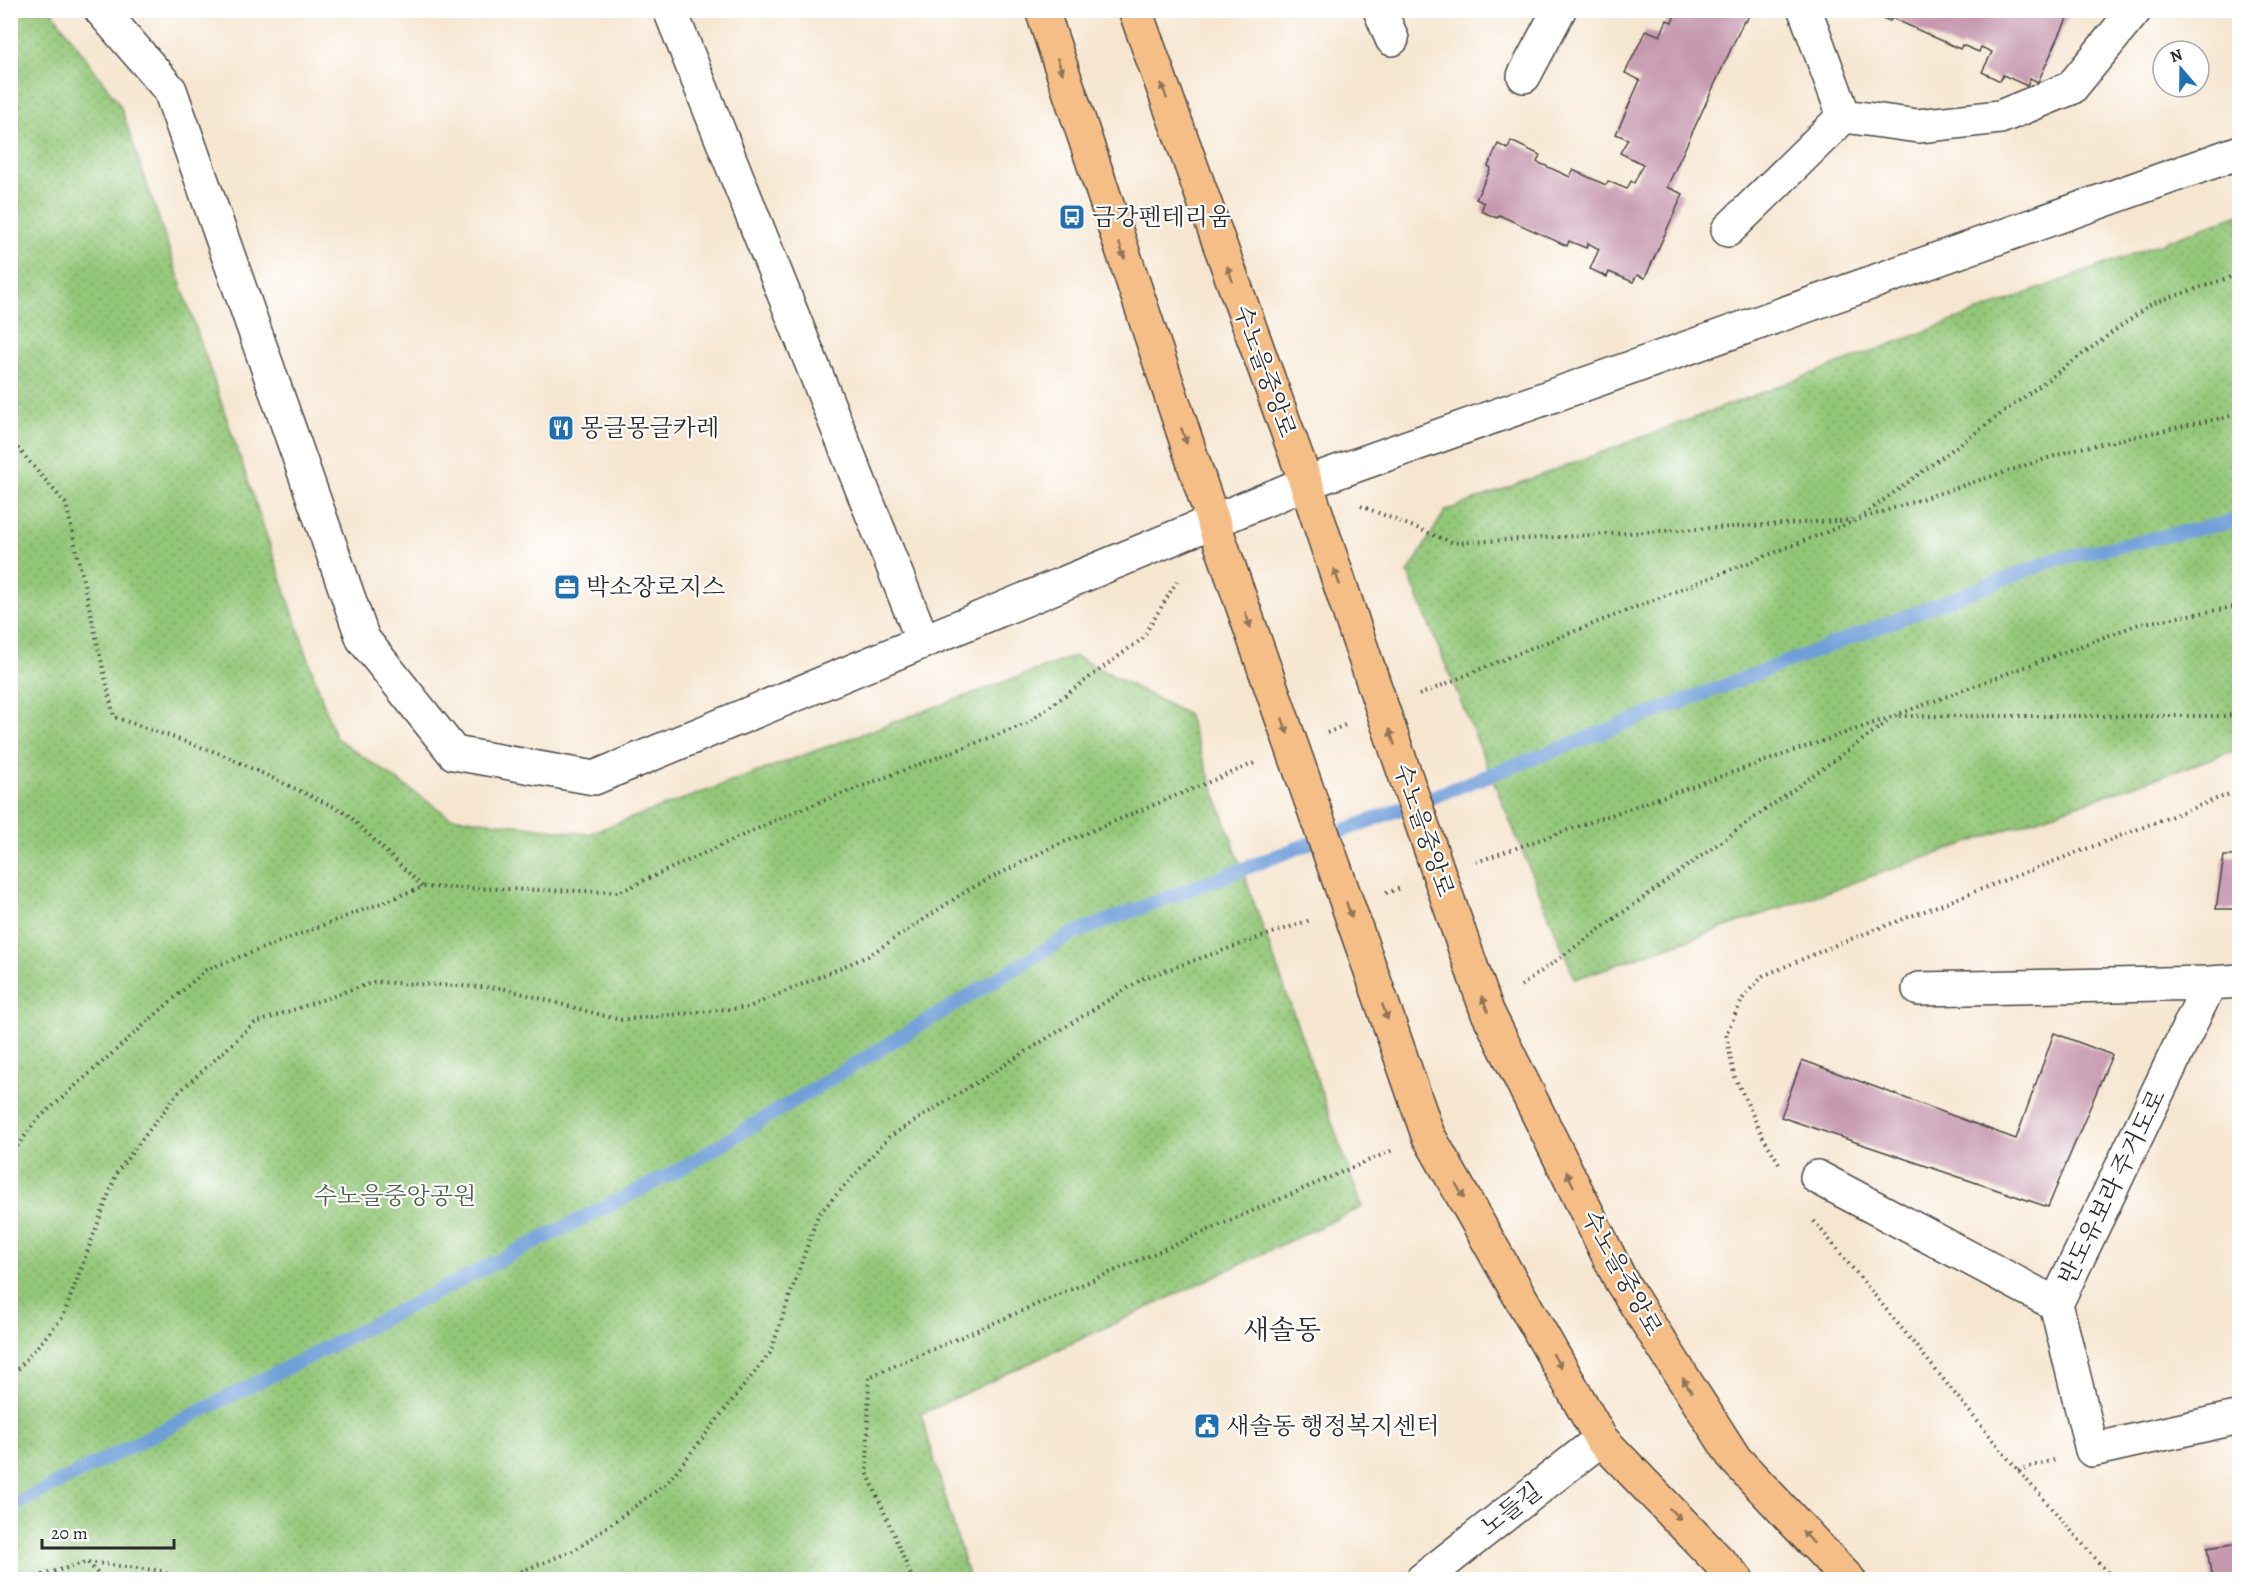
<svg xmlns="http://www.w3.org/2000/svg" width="2250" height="1590" font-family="Alegreya,'Noto Serif KR',serif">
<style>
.park{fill:url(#park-dots);stroke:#5f7952;stroke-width:1.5}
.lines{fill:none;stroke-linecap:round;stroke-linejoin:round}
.stream{stroke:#6f9ed8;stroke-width:14}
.building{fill:#c698ae}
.minor-casing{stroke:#494744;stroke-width:36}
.major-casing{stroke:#494744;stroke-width:36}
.path{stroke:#494744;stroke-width:4;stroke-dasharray:1.5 4.5;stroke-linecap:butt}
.minor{stroke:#fff;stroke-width:33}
.major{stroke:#f6be87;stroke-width:33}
.major-bridge-casing{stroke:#494744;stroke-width:36;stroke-linecap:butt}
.major-bridge{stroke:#f6be87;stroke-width:33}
.oneway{fill:#907459}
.labels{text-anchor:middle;stroke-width:4.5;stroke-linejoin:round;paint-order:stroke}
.poi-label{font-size:24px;fill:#2b2b2b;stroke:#fff;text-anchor:start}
.street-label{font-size:24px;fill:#2b2b2b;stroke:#fff}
.park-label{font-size:24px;fill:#4f6246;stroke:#fff}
.quarter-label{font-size:27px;fill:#2b2b2b;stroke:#fff}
</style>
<defs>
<pattern id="park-dots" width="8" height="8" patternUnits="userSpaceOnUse" patternTransform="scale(1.5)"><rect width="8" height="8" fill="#93c778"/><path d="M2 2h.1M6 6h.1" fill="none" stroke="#78a263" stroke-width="1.8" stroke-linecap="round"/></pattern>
</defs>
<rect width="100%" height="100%" fill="#fff"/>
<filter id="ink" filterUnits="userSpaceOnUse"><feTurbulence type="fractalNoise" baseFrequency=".0167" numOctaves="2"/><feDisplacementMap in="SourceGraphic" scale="12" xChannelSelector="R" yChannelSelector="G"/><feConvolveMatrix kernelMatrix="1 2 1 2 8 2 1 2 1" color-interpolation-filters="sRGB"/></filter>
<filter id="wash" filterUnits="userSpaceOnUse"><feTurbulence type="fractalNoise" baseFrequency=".008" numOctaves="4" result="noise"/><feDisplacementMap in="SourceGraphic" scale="24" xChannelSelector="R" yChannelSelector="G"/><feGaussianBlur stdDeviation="1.35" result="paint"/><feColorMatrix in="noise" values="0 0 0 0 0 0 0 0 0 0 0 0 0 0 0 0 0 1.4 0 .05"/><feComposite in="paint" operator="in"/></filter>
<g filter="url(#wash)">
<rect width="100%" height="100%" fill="#f6e6d0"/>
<!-- park -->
<path class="park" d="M51,10L120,105L335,737L450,817L588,834L1075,656L1187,714L1362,1207L921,1414L969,1579H11L10,11Z
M2239,214V749L1575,979L1408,573L1445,511Z"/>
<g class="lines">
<!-- stream -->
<path class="stream" d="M10,1507L677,1171L1072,934L2057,559L2240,520"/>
</g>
<g id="blocks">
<!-- building -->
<path class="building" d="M1678,10H1751L1746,22L1744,21L1667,187L1683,194L1645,278L1637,275L1633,282L1609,272L1607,277L1590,269L1599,249L1588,243L1586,248L1569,241L1567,246L1499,215L1497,218L1481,211L1484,203L1476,199L1491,168L1488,166L1498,144L1508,149L1511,141L1540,155L1537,162L1570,177L1573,170L1606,185L1608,181L1627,189L1631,181L1634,183L1643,164L1620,153L1628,139L1616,134L1640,80L1625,73L1646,30L1660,36L1667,20L1672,22Z
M1876,10H2071L2038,82L2030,78L2027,86L2003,75L2000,81L1982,72L1992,52L1981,47L1979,52L1962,45L1960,49L1892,18L1890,21L1875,14Z
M2224,856H2240V909H2216Z
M2054,1033L2112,1055L2048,1207L1781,1117L1802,1060L2016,1139Z
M2240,1543V1580H2212L2207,1548Z"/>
</g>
</g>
<g filter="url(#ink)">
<use href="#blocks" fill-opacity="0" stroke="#494744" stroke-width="1.5"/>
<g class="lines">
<!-- minor casing -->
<g class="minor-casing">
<path id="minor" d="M101,10L170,90L363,639L454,753L594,778L1306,483L2240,152
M670,10L923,641
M1380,10L1392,39
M1805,10L1844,116
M1524,76L1559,10
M1844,116L1918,126L2000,117L2071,88L2135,10
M1728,230L1844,116
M1919,989L2210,983
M1817,1177L2056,1304L2210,983L2240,981
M2056,1304L2092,1450L2240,1417
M1422,1580L1601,1439"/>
</g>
<!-- major casing -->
<g class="major-casing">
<path id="major" d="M1042,10L1213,521L1265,670
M1135,10L1306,483L1356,632
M1459,932L1487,1011L1621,1281L1735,1459L1849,1580
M1366,957L1428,1135L1601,1439L1737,1580"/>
</g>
<!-- path -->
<path class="path" d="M10,439L66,504L114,717L221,754L345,812L423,887
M1361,506L1454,543L1852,520
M1859,518L2151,304L2240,274
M1419,695L1519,653L1857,520L2076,449L2240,414
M1899,716H2225L2240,714
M1327,733L1345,725
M1476,862L1894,716L2139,624L2240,606
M1386,893L1401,888
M1521,986L1890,720
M10,1156L36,1121L206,970L423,887L619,892L794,812L1026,724L1142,639L1177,581
M1779,1163L1763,1137L1734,1075L1726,1034L1744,996L1763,976L1838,944L2240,790
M1814,1221L2005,1455L2108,1573L2118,1580
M10,1378L63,1317L117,1172L178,1093L255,1023L374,982L502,988L620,1020L749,1007L868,956L968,890L1048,849L1257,762
M2018,1470L2054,1460
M88,1563L104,1580
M25,1580L87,1562L162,1571L178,1580
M499,1580L575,1550L667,1483L770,1353L818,1215L889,1137L1144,978L1310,920
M913,1580L867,1472L869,1377L1393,1150"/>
<!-- minor -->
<use href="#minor" class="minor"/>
<!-- major -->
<use href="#major" class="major"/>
<!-- major-bridge casing -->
<g class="major-bridge-casing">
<path id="major-bridge" d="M1356,632L1459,932
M1265,670L1366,957"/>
</g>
<!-- major-bridge -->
<use href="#major-bridge" class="major-bridge"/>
</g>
<!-- one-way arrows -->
<defs><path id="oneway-solid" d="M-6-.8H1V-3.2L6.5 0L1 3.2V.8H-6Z" transform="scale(1.5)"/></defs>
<g class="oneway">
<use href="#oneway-solid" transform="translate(1060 66) rotate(71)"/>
<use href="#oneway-solid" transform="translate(1164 91) rotate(-110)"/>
<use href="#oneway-solid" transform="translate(1122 251) rotate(71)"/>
<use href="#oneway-solid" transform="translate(1230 274) rotate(-110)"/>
<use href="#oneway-solid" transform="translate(1184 436) rotate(71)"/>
<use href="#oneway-solid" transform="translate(1337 577) rotate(-109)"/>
<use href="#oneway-solid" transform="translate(1248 620) rotate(71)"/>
<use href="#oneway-solid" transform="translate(1285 726) rotate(71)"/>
<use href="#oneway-solid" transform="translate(1392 737) rotate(-109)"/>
<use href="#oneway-solid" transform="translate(1349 910) rotate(71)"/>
<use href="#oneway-solid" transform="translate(1485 1004) rotate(-110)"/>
<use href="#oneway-solid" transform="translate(1385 1012) rotate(71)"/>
<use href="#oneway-solid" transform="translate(1570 1179) rotate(-116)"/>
<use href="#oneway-solid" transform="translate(1460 1191) rotate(60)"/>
<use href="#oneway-solid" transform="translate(1557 1361) rotate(60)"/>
<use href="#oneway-solid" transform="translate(1687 1385) rotate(-122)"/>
<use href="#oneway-solid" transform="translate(1675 1514) rotate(45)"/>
<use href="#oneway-solid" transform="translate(1808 1537) rotate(-133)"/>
</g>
</g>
<!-- icons -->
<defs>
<g id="bus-square" transform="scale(1.35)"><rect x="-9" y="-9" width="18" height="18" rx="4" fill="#1f6fb2" stroke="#fff"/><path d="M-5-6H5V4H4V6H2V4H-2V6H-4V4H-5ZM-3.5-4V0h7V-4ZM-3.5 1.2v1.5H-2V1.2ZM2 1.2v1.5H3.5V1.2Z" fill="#fff"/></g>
<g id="restaurant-square" transform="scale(1.35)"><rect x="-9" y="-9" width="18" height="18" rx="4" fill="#1f6fb2" stroke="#fff"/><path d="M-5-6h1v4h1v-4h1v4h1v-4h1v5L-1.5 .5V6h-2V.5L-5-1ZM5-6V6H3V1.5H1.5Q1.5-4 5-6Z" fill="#fff"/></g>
<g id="office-square" transform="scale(1.35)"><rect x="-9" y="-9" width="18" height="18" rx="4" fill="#1f6fb2" stroke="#fff"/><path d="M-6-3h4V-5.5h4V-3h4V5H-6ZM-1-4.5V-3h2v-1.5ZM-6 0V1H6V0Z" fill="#fff"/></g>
<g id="civic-square" transform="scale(1.35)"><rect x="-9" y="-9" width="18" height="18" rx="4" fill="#1f6fb2" stroke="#fff"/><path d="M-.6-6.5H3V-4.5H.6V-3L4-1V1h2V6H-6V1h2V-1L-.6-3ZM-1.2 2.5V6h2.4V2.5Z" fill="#fff"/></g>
</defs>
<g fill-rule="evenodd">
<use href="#bus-square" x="1072" y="217"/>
<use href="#restaurant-square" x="561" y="428"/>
<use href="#office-square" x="567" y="587"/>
<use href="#civic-square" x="1207" y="1426"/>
</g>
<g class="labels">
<!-- poi labels -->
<g class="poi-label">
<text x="1092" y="225">금강펜테리움</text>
<text x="580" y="436">몽글몽글카레</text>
<text x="586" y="595">박소장로지스</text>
<text x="1226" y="1434">새솔동 행정복지센터</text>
</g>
<!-- street labels -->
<g class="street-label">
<text transform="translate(1265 371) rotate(70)" y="8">수노을중앙로</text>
<text transform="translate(1424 830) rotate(71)" y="8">수노을중앙로</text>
<text transform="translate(2112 1187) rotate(-64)" y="8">반도유보라 주거도로</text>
<text transform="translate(1622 1273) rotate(61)" y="8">수노을중앙로</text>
<text transform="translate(1511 1509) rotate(-38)" y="8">노들길</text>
</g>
<!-- park labels -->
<g class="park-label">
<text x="395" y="1204">수노을중앙공원</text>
</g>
<!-- quarter labels -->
<g class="quarter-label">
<text x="1282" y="1339">새솔동</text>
</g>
</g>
<!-- margin -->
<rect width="2250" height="1590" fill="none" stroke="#fff" stroke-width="36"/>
<!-- north arrow -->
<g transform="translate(2181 69) rotate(340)"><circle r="28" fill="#ffffff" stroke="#aaaaaa" stroke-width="1.5"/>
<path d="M0-4.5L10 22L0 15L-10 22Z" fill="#1f6fb2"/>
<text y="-9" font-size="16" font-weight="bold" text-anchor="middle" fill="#2b2b2b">N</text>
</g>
<!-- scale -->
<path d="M42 1539v9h132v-9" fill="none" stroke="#2b2b2b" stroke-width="3"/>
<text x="51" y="1539" font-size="18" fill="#2b2b2b" stroke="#ffffff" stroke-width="4.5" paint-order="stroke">20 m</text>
</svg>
